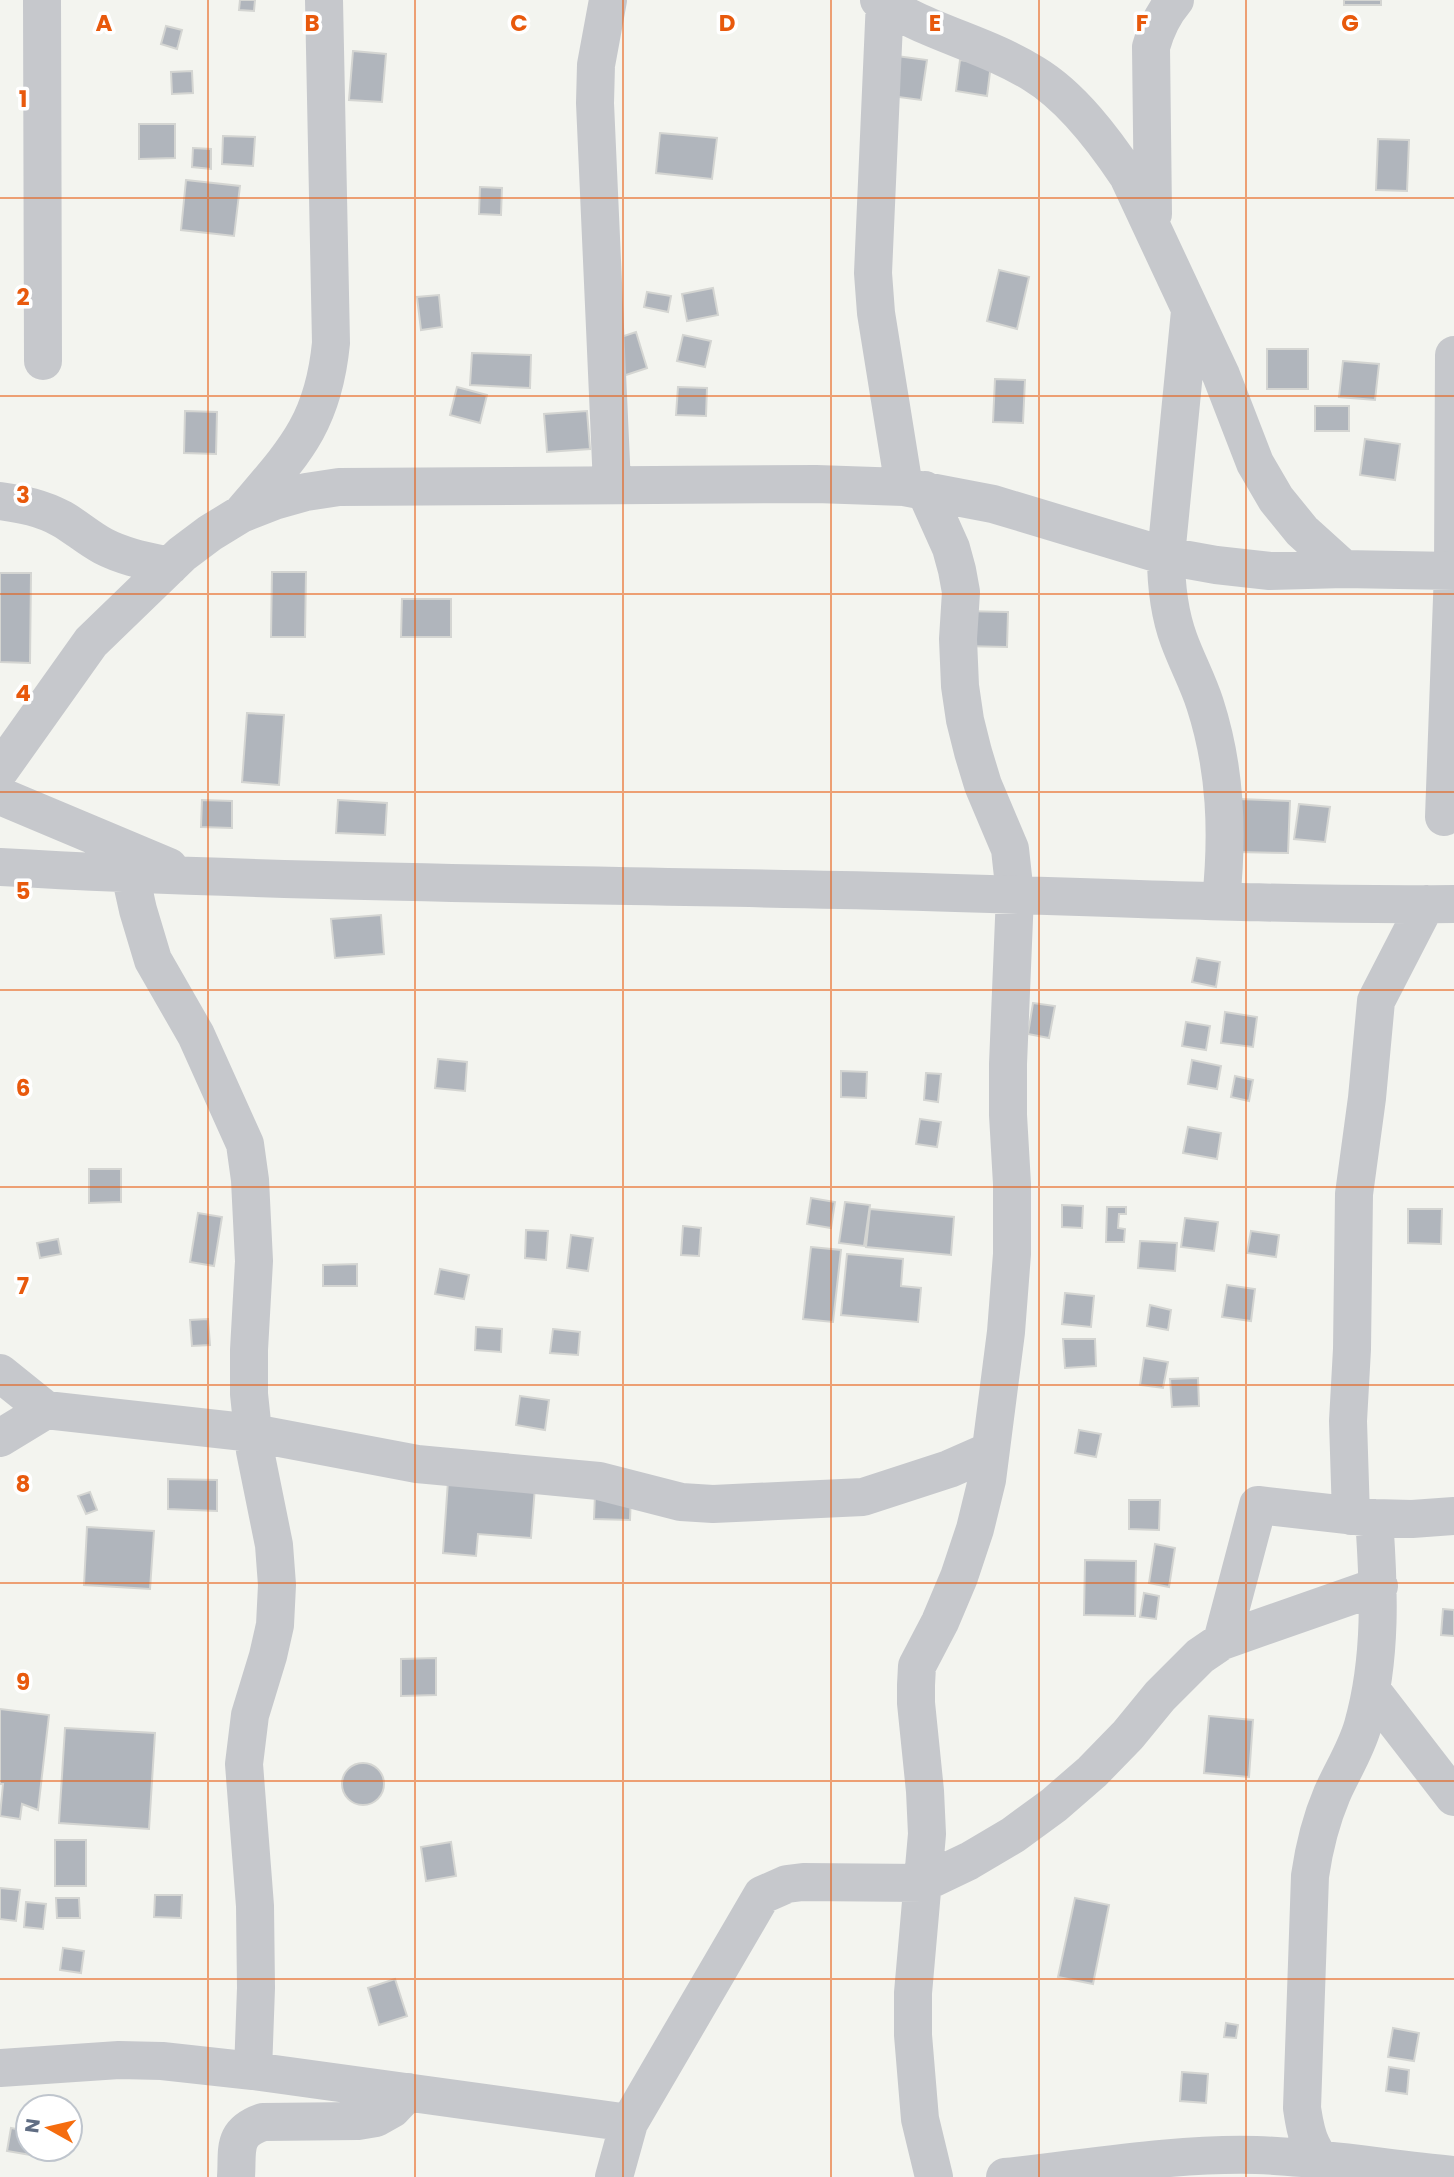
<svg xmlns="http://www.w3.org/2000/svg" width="1454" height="2177" font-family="Poppins,sans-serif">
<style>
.building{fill:#b0b5bc;stroke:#d4d5d2;stroke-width:2}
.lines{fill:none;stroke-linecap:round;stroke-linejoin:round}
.minor{stroke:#c6c8cc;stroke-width:38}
.grid{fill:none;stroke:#e8590c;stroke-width:2;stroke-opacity:0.55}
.grid-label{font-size:23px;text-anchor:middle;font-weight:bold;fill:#e8590c;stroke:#fff;stroke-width:7;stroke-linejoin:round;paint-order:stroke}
</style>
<rect width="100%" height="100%" fill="#f3f4ef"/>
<!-- building -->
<path class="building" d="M240,0H255L254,11L239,10Z
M1344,0H1381V5H1344Z
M166,26L182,30L177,49L161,44Z
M353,51L386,54L382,102L349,100Z
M889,55L927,60L921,100L883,95Z
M960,60L991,64L987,96L956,91Z
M192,71L193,93L172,94L171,72Z
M139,124H175V158L139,159Z
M660,133L717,138L712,179L656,173Z
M223,136L255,137L253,166L222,164Z
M1378,139L1409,140L1407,191L1376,190Z
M193,148L211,149V169L192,167Z
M186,180L240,186L234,236L181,230Z
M480,187L502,188L501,215L479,214Z
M999,270L1029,277L1017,329L987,321Z
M713,288L718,315L687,321L682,294Z
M647,292L671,296L668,312L644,307Z
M439,295L442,327L421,330L417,297Z
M636,332L647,368L617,378L606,342Z
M683,335L711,341L705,367L677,361Z
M1267,349H1308V389H1267Z
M472,353L531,355L530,388L470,385Z
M1343,361L1379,364L1375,400L1339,397Z
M995,379L1025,380L1023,423L993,422Z
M457,387L487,395L480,423L450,415Z
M678,387L707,388L706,416L676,415Z
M1315,406H1349V431H1315Z
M185,411L217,412L216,454L184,453Z
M587,411L590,449L547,452L544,414Z
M1365,439L1400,444L1395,480L1360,475Z
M272,572H306L305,637H271Z
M0,573H31L30,663L0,662Z
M402,599H451V637H401Z
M962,611L1008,612L1007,647L962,646Z
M247,713L284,715L279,785L242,782Z
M1239,799L1290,801L1288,853L1237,852Z
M202,800L232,801V828L201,827Z
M338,800L387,803L385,835L336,833Z
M1299,804L1330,807L1325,842L1294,839Z
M381,915L384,954L335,958L331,919Z
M1197,958L1220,962L1216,987L1192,982Z
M1033,1003L1055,1006L1049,1038L1028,1034Z
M1225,1012L1257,1017L1253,1047L1221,1043Z
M1186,1022L1210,1026L1206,1050L1182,1046Z
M438,1059L467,1062L465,1091L435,1088Z
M1192,1060L1221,1066L1217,1089L1188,1084Z
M841,1071L867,1072L866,1098L841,1097Z
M926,1073L941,1074L938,1102L924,1100Z
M1235,1076L1253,1080L1249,1101L1231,1097Z
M920,1119L941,1122L937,1147L916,1144Z
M1188,1127L1221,1133L1217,1159L1183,1153Z
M89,1169H121V1202L89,1203Z
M811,1198L835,1202L831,1228L807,1224Z
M845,1202L870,1205L864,1246L839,1243Z
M1062,1205L1083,1206L1082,1228L1062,1227Z
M1107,1207H1126V1214H1119L1118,1228L1125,1229L1124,1242H1106Z
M870,1209L954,1217L951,1255L866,1247Z
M1408,1209H1442L1441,1244L1408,1243Z
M198,1213L222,1217L214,1266L190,1262Z
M1185,1218L1218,1222L1214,1251L1181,1247Z
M683,1226L701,1228L699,1256L681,1255Z
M526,1230L548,1231L546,1260L525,1258Z
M1251,1231L1279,1235L1276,1257L1247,1253Z
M571,1235L593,1238L588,1271L567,1268Z
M58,1239L61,1254L40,1258L37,1243Z
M1140,1241L1177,1243L1175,1271L1138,1268Z
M811,1247L841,1250L833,1322L803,1319Z
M847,1254L903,1259L901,1286L921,1288L918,1322L841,1315Z
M357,1264V1286H323V1265Z
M440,1269L469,1275L464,1299L435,1294Z
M1227,1285L1255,1289L1251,1321L1222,1317Z
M1065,1293L1094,1296L1091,1327L1062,1324Z
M1150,1305L1171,1310L1168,1330L1147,1326Z
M208,1319L210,1345L192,1346L190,1320Z
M476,1327L502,1329L501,1352L475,1350Z
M553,1329L580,1332L578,1355L550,1353Z
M1063,1339H1095L1096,1366L1065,1368Z
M1144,1358L1168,1362L1163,1388L1140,1385Z
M1198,1378L1199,1406L1172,1407L1170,1379Z
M520,1396L549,1400L545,1430L516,1425Z
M1079,1430L1101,1434L1096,1457L1075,1453Z
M168,1479L217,1480V1511L168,1509Z
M448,1481L535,1487L531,1538L478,1534L476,1556L443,1553Z
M90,1492L97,1510L86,1514L78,1496Z
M595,1494L631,1495L630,1520L594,1519Z
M1129,1500H1160L1159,1530L1129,1529Z
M87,1527L154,1531L150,1589L84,1585Z
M1155,1544L1175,1548L1169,1587L1149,1583Z
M1085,1560L1136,1561L1135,1616L1084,1615Z
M1144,1593L1159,1596L1156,1619L1140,1617Z
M1443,1609L1454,1610V1636L1441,1635Z
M436,1658V1695L401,1696V1659Z
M0,1709L49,1715L38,1810L22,1804L20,1819L0,1816L3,1784H0Z
M1209,1716L1253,1720L1249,1777L1204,1773Z
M65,1728L155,1733L149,1829L59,1823Z
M342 1784a21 21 0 1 1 42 0a21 21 0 1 1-42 0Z
M55,1840H86V1886H55Z
M451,1842L456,1876L426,1881L421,1847Z
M0,1888L20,1890L16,1921L0,1919Z
M155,1895H182L181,1918L154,1917Z
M56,1898H79L80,1918H57Z
M1075,1898L1109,1905L1093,1984L1058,1977Z
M26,1902L46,1904L43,1929L24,1927Z
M63,1948L84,1951L81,1973L60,1970Z
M395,1979L407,2016L379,2025L368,1988Z
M1226,2023L1238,2025L1236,2038L1224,2037Z
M1393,2028L1419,2033L1414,2061L1388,2057Z
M1389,2067L1409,2070L1407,2094L1386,2091Z
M1182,2072L1208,2074L1206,2103L1180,2101Z
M11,2128L28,2131V2149H32L31,2155L7,2151Z"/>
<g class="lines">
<!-- minor -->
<path class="minor" d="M42,0L43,361
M608,0L596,65L595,103L612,485
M879,0C927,33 985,43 1034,74C1072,97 1104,140 1128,176L1221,375L1255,463L1276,499L1302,531L1344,569
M885,0L873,273L876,313L904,487
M1153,214L1151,47C1156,29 1163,14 1175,0
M1190,311L1166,556C1166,584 1169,613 1179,640C1187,662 1198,682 1205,704C1226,769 1228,834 1221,901
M925,490L951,548L957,570L961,592L958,639L960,686L965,720L973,752L983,785L1010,849L1015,895L1008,1064V1115L1012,1184V1254L1006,1332L987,1480L975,1529L959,1577L940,1622L917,1666L916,1685V1703L925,1791L927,1834L913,1993V2035L920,2119L934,2177
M0,501C22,504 42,508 62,519C76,527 88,538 103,546C124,557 147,561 170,566
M242,513C293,453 323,425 331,343L324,0
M0,770L91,642L182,554L210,533L241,514L274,501L306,492L339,487L816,484L904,487L993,504L1166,556L1216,565L1270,571L1344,569L1454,571
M0,796L169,867
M1444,817L1453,571L1454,355
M0,867C280,883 560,884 840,890C1045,894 1249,906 1454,904
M130,874L138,910L153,960L196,1035L245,1144L250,1180L254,1261L249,1350V1394L255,1451L274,1545L277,1585L275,1625L268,1656L250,1715L244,1764L255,1906L256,1988L253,2071
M0,1373L46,1410L253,1433L417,1464L599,1481L681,1502L713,1504L863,1497L949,1469L990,1451
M0,1438L46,1410
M1351,1516L1348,1421L1352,1349L1354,1194L1367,1098L1376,1001L1426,904
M1222,1641L1258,1505L1374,1518L1412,1519L1454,1516
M1372,1691L1454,1797
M0,2068L119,2060L162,2061L253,2071L629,2123
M236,2177C238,2150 231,2133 263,2122L358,2121L376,2118L392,2109L408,2092
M614,2177L629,2123L762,1895L787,1884L803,1882L923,1883L969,1861L1013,1835L1054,1805L1092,1772L1128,1735L1160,1696L1200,1656L1222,1641L1379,1586
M1005,2177C1089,2168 1172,2153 1256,2155C1323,2157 1388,2169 1454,2175
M1326,2177C1322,2165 1318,2157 1312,2146C1306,2135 1304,2121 1302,2108L1310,1876C1314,1848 1321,1820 1332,1794C1342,1771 1356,1750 1363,1725C1382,1658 1379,1588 1374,1518"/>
</g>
<!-- grid -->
<path class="grid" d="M208,0V2177M415,0V2177M623,0V2177M831,0V2177M1039,0V2177M1246,0V2177M0,198H1454M0,396H1454M0,594H1454M0,792H1454M0,990H1454M0,1187H1454M0,1385H1454M0,1583H1454M0,1781H1454M0,1979H1454"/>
<g class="grid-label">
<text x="104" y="31">A</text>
<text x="312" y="31">B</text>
<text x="519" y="31">C</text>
<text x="727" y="31">D</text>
<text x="935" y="31">E</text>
<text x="1142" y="31">F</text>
<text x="1350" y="31">G</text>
<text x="23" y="107">1</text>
<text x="23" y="305">2</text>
<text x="23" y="503">3</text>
<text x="23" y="701">4</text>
<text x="23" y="899">5</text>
<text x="23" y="1096">6</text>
<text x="23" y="1294">7</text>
<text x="23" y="1492">8</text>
<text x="23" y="1690">9</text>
</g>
<!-- north arrow -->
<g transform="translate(49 2128) rotate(278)"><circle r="33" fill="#ffffff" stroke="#bfc5cd" stroke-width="2"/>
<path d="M0-5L12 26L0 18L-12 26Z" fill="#f56c0e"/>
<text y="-10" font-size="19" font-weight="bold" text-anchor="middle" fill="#606d83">N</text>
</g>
</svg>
